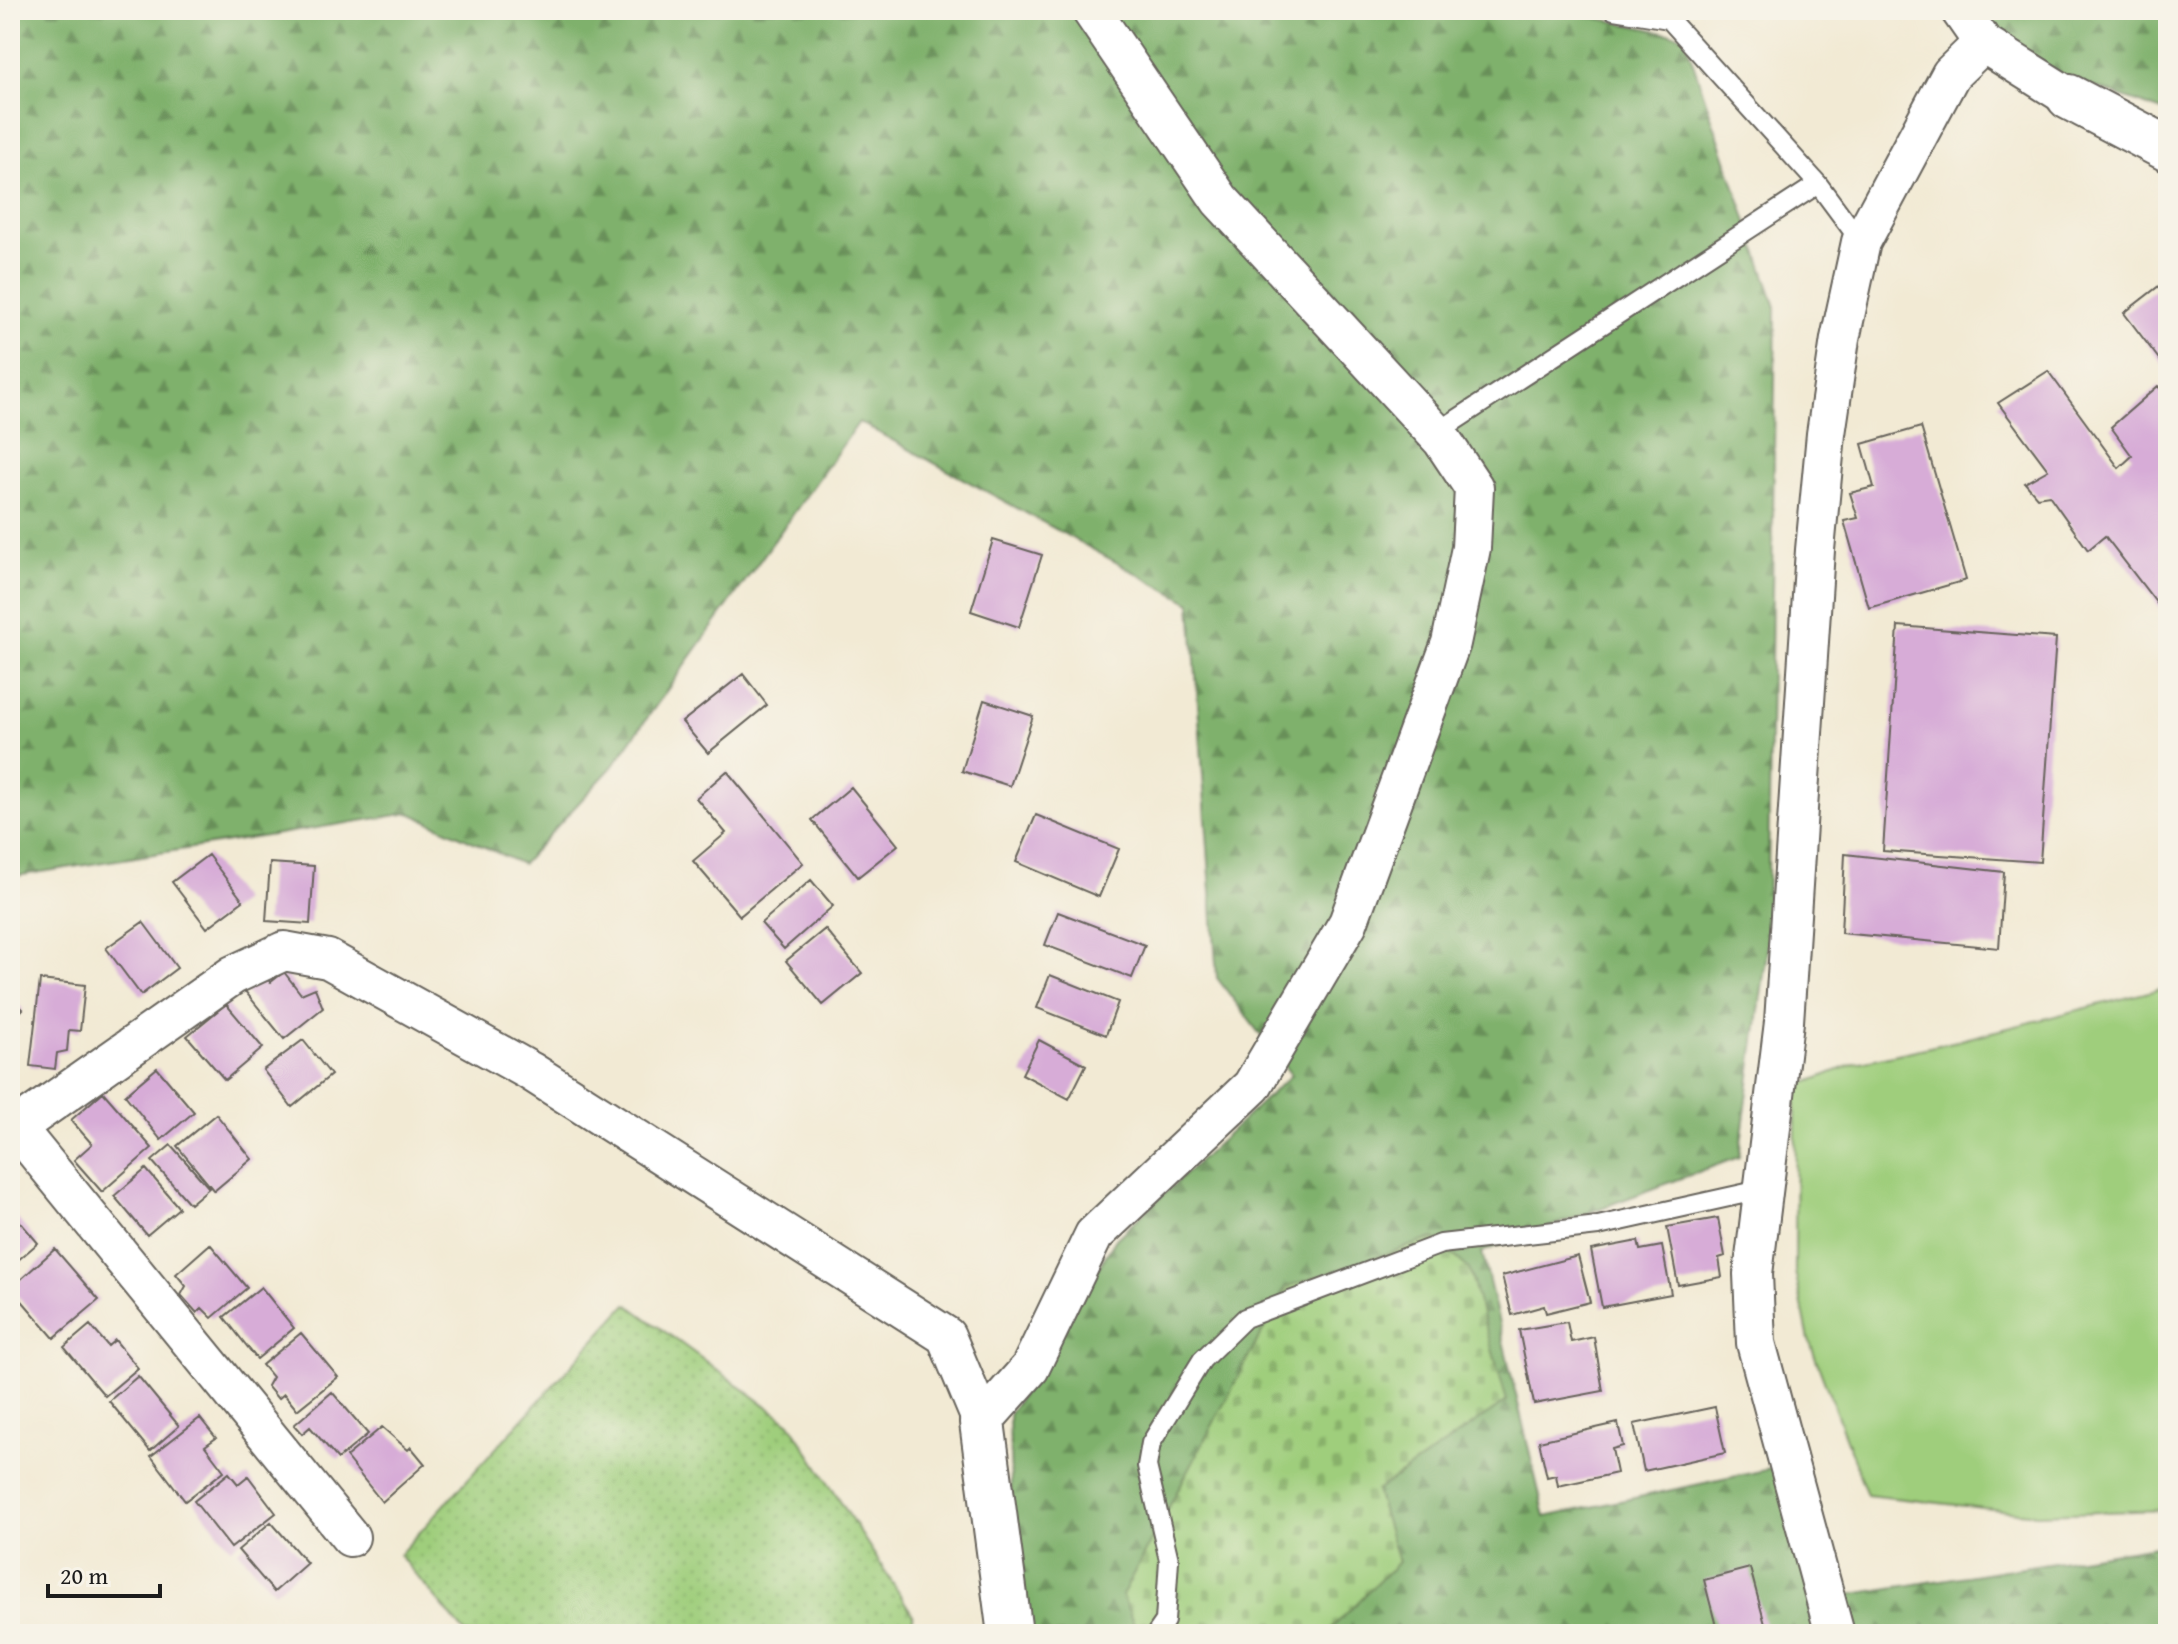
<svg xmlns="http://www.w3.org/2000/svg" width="2178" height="1644" font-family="'Gentium Book Plus',serif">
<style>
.grass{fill:url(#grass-dots);stroke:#5e754c;stroke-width:2}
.forest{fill:url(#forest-firs);stroke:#4e6644;stroke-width:2}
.cemetery{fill:url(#cemetery-stones);stroke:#5e754c;stroke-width:2}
.pitch{fill:#9fce7c;stroke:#5e754c;stroke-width:2}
.building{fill:#d7acd7}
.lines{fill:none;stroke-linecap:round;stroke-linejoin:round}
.service-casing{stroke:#67645c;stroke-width:22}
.minor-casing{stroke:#67645c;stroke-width:42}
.tertiary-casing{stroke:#67645c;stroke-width:48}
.service{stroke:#fff;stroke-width:18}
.minor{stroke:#fff;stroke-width:38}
.tertiary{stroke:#fff;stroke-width:44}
</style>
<defs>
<pattern id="grass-dots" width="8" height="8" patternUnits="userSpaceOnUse" patternTransform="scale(2)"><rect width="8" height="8" fill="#9fce7c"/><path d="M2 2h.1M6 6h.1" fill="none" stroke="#88b06b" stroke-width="1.8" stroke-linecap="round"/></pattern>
<pattern id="forest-firs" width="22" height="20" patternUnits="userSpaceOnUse" patternTransform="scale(2)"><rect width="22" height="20" fill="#7fb16c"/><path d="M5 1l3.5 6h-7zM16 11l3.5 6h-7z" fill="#678f58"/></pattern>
<pattern id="cemetery-stones" width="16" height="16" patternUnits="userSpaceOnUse" patternTransform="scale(2)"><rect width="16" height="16" fill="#9fce7c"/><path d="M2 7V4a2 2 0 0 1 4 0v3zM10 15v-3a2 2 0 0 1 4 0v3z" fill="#88b06b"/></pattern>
</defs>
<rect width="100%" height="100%" fill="#f7f3e8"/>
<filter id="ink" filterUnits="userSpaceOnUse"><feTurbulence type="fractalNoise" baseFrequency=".0125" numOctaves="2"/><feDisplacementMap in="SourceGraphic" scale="16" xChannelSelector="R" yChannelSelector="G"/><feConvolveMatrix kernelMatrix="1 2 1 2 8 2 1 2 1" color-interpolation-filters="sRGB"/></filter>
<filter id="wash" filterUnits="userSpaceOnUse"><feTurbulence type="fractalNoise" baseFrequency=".006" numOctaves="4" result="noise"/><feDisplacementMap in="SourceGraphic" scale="32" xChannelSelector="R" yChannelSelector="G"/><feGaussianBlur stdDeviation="1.8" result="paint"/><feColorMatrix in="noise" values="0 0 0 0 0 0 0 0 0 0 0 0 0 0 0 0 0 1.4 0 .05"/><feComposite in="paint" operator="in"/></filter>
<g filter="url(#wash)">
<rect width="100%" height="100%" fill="#f2ead4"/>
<!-- grass -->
<path class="grass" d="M627,1304L790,1423L913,1615L912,1634H466L399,1555Z"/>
<!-- forest -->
<path class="forest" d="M10,10H1558L1684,36L1776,307L1767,952L1739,1157L1482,1252L1545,1517L1775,1468L1828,1598L2168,1544V1634H1027L1012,1523L1009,1415L1116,1239L1291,1075L1217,978L1191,603L859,422L612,767L522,864L410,813L10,877Z
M1962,10H2168V113L2001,54Z"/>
<!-- cemetery -->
<path class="cemetery" d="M1434,1238L1469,1269L1507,1401L1376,1491L1398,1562L1326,1634H1138L1122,1595L1286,1287Z"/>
<!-- pitch -->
<path class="pitch" d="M2168,987V1510L2037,1514L1867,1495L1809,1340L1795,1271L1796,1087L1856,1063L1957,1041Z"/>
<g id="blocks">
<!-- building -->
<path class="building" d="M2164,282L2168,287V371L2124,313Z
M2048,371L2119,468L2132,456L2111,427L2158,386L2168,398V618L2105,536L2088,550L2049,495L2037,497L2025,483L2048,470L1998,403Z
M1921,427L1966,580L1869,608L1844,521L1858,518L1850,493L1874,487L1862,444Z
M993,540L1042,555L1019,627L971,611Z
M1898,626L2056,638L2040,862L1883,851Z
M743,674L767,705L708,753L682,722Z
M984,700L1033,716L1010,786L962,771Z
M727,771L803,863L740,916L693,861L726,833L696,798Z
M851,787L898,845L858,877L812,820Z
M1036,815L1119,849L1099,897L1016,862Z
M1845,854L2004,872L1999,948L1841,933Z
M208,855L243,901L207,928L172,882Z
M270,863L314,866L310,924L266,921Z
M811,880L833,906L784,949L761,923Z
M1058,912L1145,945L1132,978L1045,945Z
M143,922L177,968L141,995L106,948Z
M825,929L862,973L823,1005L786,961Z
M284,972L301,994L315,988L323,1008L284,1039L244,990L261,976L271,982Z
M1050,975L1118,1002L1106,1035L1037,1008Z
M40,980L85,985L80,1031L69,1030L67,1051L57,1053L55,1069L30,1066Z
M10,997L23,1009L10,1023Z
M226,1004L263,1048L225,1080L187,1036Z
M303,1040L331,1075L292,1107L263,1070Z
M1039,1040L1086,1065L1069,1099L1022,1074Z
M157,1068L194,1112L161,1140L125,1095Z
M103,1092L152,1148L102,1192L74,1160L92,1144L71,1120Z
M216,1114L252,1159L214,1191L177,1146Z
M171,1145L209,1188L190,1204L152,1161Z
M146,1169L179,1208L147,1235L114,1196Z
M10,1210L38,1243L10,1267Z
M1718,1218L1725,1256L1719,1258L1722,1277L1678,1285L1667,1227Z
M1638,1241L1640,1250L1662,1246L1671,1294L1602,1307L1591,1250Z
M210,1244L247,1288L212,1318L202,1308L197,1313L181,1295L186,1286L176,1274Z
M55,1249L99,1300L54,1338L11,1288Z
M1578,1256L1590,1302L1546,1313L1544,1306L1512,1315L1502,1276Z
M261,1287L294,1328L257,1359L224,1317Z
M1567,1322L1571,1342L1594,1337L1603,1391L1534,1404L1519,1330Z
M90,1325L108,1346L115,1340L138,1368L105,1396L64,1347Z
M301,1333L338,1377L297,1410L284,1394L278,1399L267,1386L272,1377L262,1365Z
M138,1376L179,1426L150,1451L109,1401Z
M332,1392L368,1434L338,1459L310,1427L302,1434L294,1425Z
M1715,1407L1725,1453L1644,1471L1634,1424Z
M200,1418L216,1438L205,1446L224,1471L185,1501L151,1456Z
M1618,1423L1623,1446L1612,1449L1617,1473L1558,1486L1556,1475L1547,1477L1539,1441Z
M382,1427L408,1450L411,1447L425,1464L382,1502L346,1457Z
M229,1473L238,1484L248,1476L276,1513L231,1548L194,1501Z
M271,1522L307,1563L274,1592L238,1550Z
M1750,1568L1766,1628L1743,1634H1718L1704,1580Z"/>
</g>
</g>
<g filter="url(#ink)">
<use href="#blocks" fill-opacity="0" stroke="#67645c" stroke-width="2"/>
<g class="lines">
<!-- service casing -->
<g class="service-casing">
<path id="service" d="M1614,10L1669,19L1818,184L1861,242
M1436,433L1818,184
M1156,1634L1165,1621L1169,1560L1147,1466L1151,1443L1202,1360L1245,1318L1441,1244L1598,1226L1765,1189"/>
</g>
<!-- minor casing -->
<g class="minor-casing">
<path id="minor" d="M1960,10L1983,43L2069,97
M10,1120L350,1537
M17,1127L233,975L284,951L328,959L530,1071L946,1336L982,1422L1030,1368L1094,1235L1252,1086L1348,923L1451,643L1471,548L1474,488L1442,440L1220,200L1091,10
M1835,1634L1756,1343L1753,1274L1784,1022L1815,550L1826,434L1840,339L1861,242L1951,74L1983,43"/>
</g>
<!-- tertiary casing -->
<g class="tertiary-casing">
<path id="tertiary" d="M2069,97L2168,149
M982,1422L1010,1634"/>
</g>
<!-- service -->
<use href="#service" class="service"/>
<!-- minor -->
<use href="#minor" class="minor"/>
<!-- tertiary -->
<use href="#tertiary" class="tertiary"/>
</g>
</g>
<!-- margin -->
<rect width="2178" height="1644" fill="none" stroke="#f7f3e8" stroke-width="40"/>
<!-- scale -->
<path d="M48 1584v12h112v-12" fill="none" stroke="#1c1c1c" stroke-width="4"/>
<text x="60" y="1584" font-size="24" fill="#1c1c1c" stroke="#f7f3e8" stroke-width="6" paint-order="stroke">20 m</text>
</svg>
